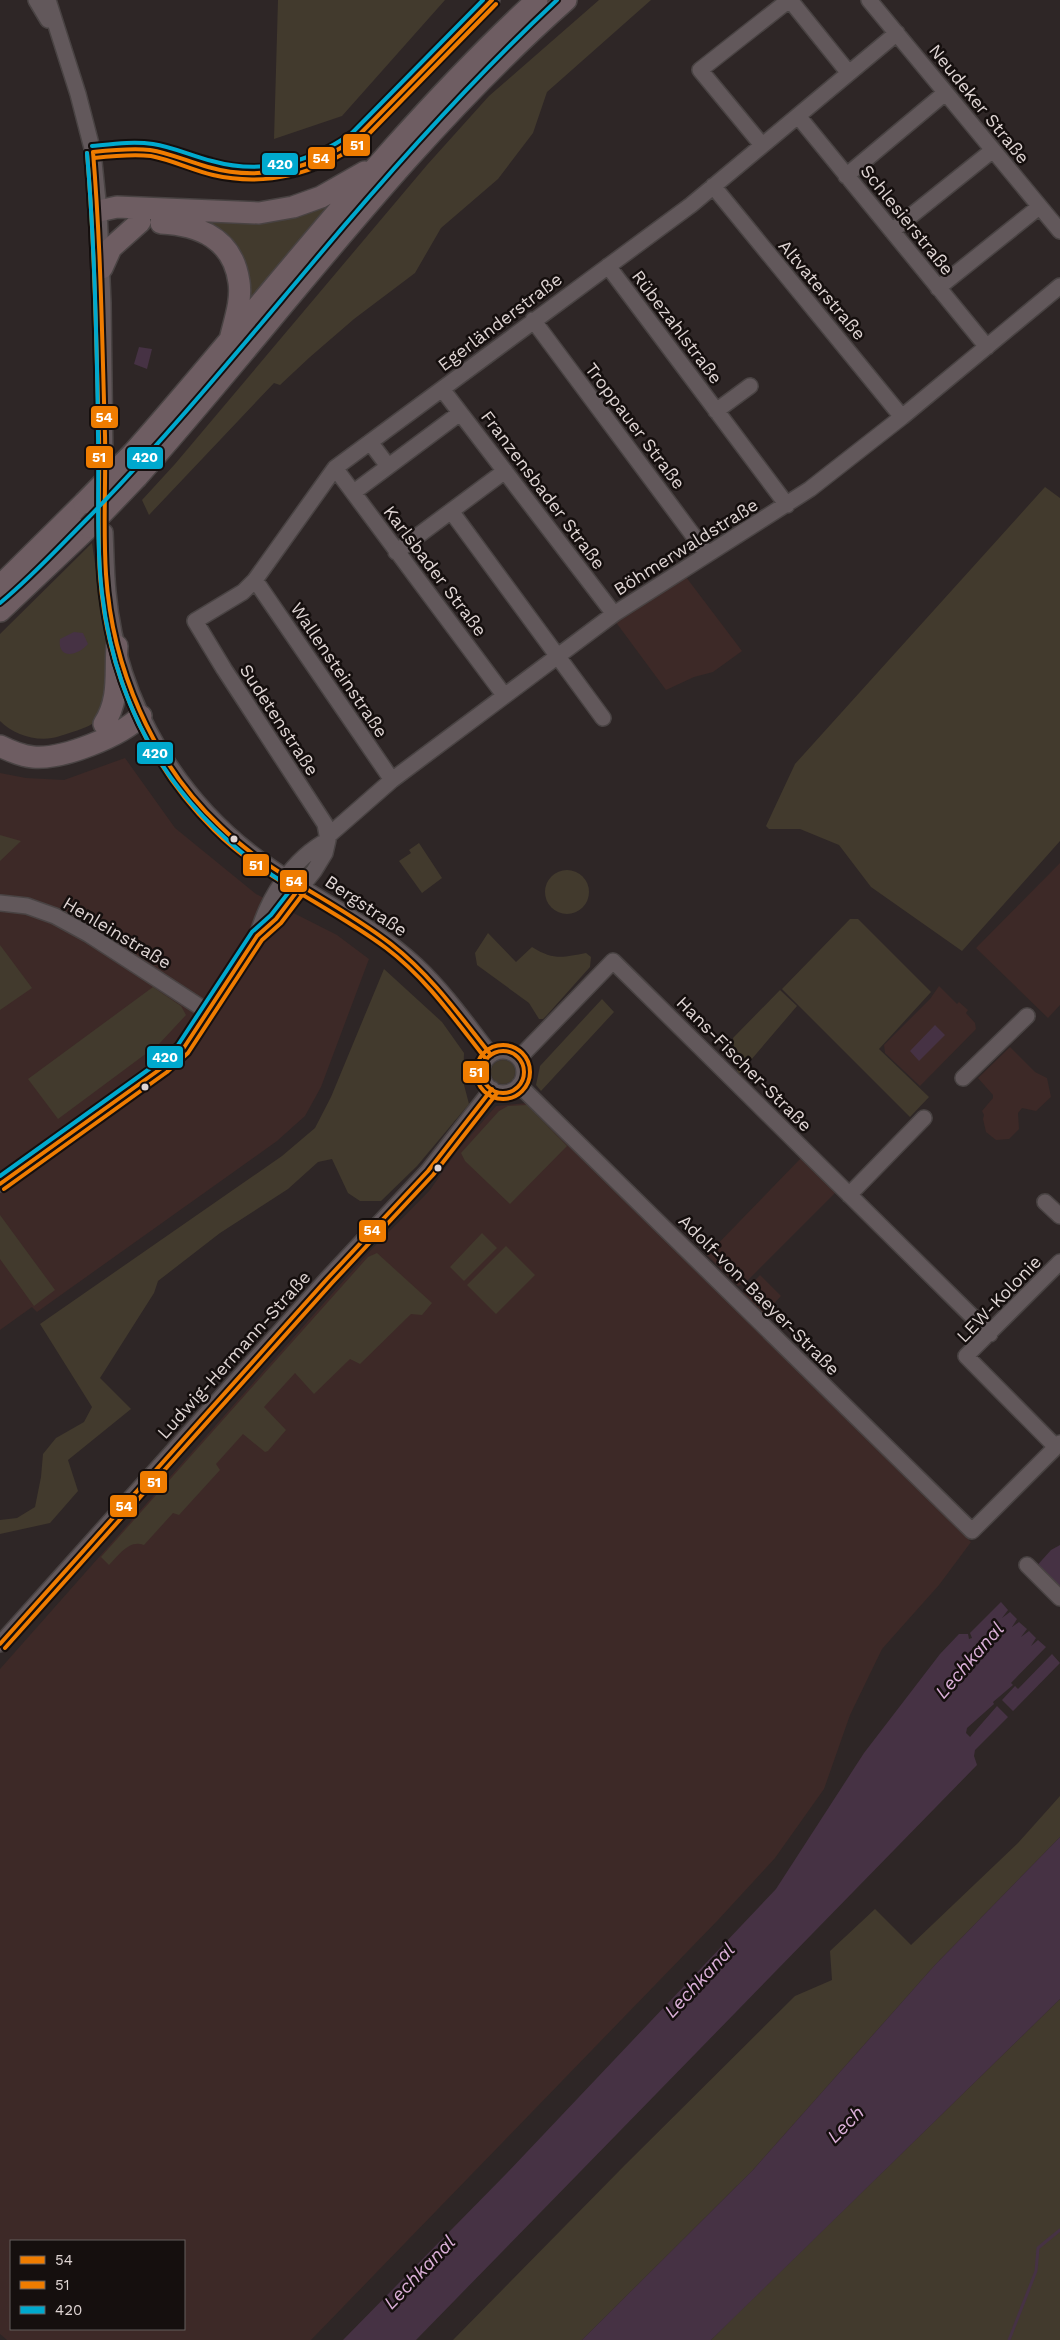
<svg xmlns="http://www.w3.org/2000/svg" width="1060" height="2340" font-family="'Work Sans',sans-serif">
<style>
.built{fill:#3d2927;fill-rule:evenodd}
.green{fill:#423a2d}
.water{fill:#463244}
.lines{fill:none;stroke-linecap:round;stroke-linejoin:round}
.stream{stroke:#463244;stroke-width:3}
.minor-casing{stroke:#494343;stroke-width:18}
.highway-casing{stroke:#494343;stroke-width:24}
.minor{stroke:#62585b;stroke-width:15}
.highway{stroke:#6e5d62;stroke-width:21}
.highway-bridge-casing{stroke:#494343;stroke-width:24;stroke-linecap:butt}
.highway-bridge{stroke:#6e5d62;stroke-width:21}
.bus-1-casing{stroke:#150f0e;stroke-width:8}
.bus-2-casing{stroke:#150f0e;stroke-width:8}
.bus-3-casing{stroke:#150f0e;stroke-width:8}
.bus-1{stroke:#ef7c00;stroke-width:4}
.bus-2{stroke:#ef7c00;stroke-width:4}
.bus-3{stroke:#00a9ce;stroke-width:4}
.bus-dot{fill:#ded4d3;stroke:#150f0e;stroke-width:2}
.labels{text-anchor:middle;stroke-width:5;stroke-linejoin:round;paint-order:stroke}
.street-label{font-size:18px;fill:#ded4d3;stroke:#150f0e}
.water-label{font-size:19px;font-style:italic;fill:#dcb0d9;stroke:#150f0e}
.line-badge{stroke:#150f0e;stroke-width:2}
.badge-label{font-size:14px;text-anchor:middle;font-weight:bold;fill:#fff}
</style>
<rect width="100%" height="100%" fill="#2e2626"/>
<!-- built -->
<path class="built" d="M686,577L742,651L713,672L694,677L666,690L615,621Z
M125,758L175,828L256,894L337,935L369,959L321,1087L305,1116L277,1141L37,1312L32,1307L0,1330V773L26,778L64,780Z
M1060,863V1005L1048,1018L976,948Z
M939,986L957,1004L959,1002L968,1010L966,1013L975,1023L976,1029L920,1086L885,1053L884,1045L930,999Z
M1010,1047L1035,1072L1047,1078L1051,1097L1036,1111L1022,1108L1018,1113L1019,1129L1009,1139L996,1140L986,1132L983,1119L984,1115L982,1111L993,1098V1095L978,1078Z
M527,1103L971,1542L939,1585L882,1649L850,1715L824,1789L775,1858L718,1920L311,2340H7L0,2334V1669L369,1252L430,1190L457,1151L496,1106ZM11,2241H184V2329H11Z
M802,1157L837,1191L746,1282L738,1286L707,1255Z
M760,1275L781,1296L764,1314L743,1293Z"/>
<!-- green -->
<path class="green" d="M278,0H445L342,116L274,139Z
M599,0H651L547,92L533,133L498,179L441,228L415,273L354,319L310,357L280,385L274,383L149,515L142,500L175,464L427,165L489,96Z
M337,197L240,314L242,272L168,215Z
M1045,487L1060,498V841L962,951L871,887L839,845L800,829H769L766,826L795,764Z
M92,543C97,580 117,683 103,714C97,726 72,732 60,736C40,743 15,736 0,721V634Z
M0,835L21,841L0,861Z
M419,843L442,878L422,893L399,861L411,853L409,850Z
M545 892a22 22 0 1 1 44 0a22 22 0 1 1-44 0Z
M850,919H858L931,992L879,1049L929,1097L910,1117L782,989Z
M488,933L516,962L532,947C554,961 564,957 586,953L591,957L590,967L547,1015L543,1019H539L529,1003L477,965L475,953Z
M0,945L32,988L0,1010Z
M384,969L442,1022L464,1053L463,1081L469,1104L417,1166L381,1201H360L348,1193L332,1159L318,1162L288,1189L220,1233L158,1281L154,1293L100,1378L131,1409L68,1460L78,1491L50,1523L0,1534V1520L17,1518L35,1507L41,1477L43,1454L56,1438L84,1422L92,1407L40,1324L282,1156L315,1128L331,1097Z
M153,987L181,1006L186,1015L159,1044L58,1119L28,1079Z
M780,990L797,1006L739,1074L737,1071L733,1038Z
M602,999L614,1012L541,1091L536,1085L540,1066Z
M491 1072a12 12 0 1 1 24 0a12 12 0 1 1-24 0Z
M527,1105L567,1146L510,1204L465,1161L461,1153L499,1111L508,1106Z
M0,1215L55,1290L34,1306L0,1259Z
M482,1233L497,1248L464,1281L450,1267Z
M506,1246L535,1275L496,1314L467,1285Z
M377,1253L432,1303L422,1315L411,1314L360,1364L350,1359L314,1394L295,1373L264,1407L286,1430L268,1451L265,1452L243,1434L216,1464L220,1470L179,1515L173,1513L144,1545C129,1539 118,1556 109,1565L101,1557L368,1257Z
M1060,1796V1837L935,1965L753,2170L582,2340H453L624,2166L795,1996L832,1980L830,1951L875,1909L911,1945L1018,1843Z
M1060,1999V2340H711L735,2316Z"/>
<!-- water -->
<path class="water" d="M139,347L152,349L147,369L134,364Z
M74,632L83,633L88,644C78,656 57,660 60,639Z
M935,1025L945,1035L919,1061L910,1051Z
M1060,1545V1594L1034,1569L1051,1550Z
M1001,1602L1008,1610L1002,1618L1010,1612L1017,1619L1012,1627L1019,1622L1027,1629L1021,1637L1029,1631L1036,1638L1031,1646L1038,1640L1046,1647L1011,1683L1013,1685L993,1702L994,1704L967,1728L966,1733L970,1737L997,1706L1008,1717L975,1750L974,1756L977,1765L416,2340H343L506,2174L776,1889L864,1753L940,1654L959,1634H968L969,1639L972,1638L970,1633Z
M1052,1654L1060,1663L1013,1711L1002,1700L1015,1686L1018,1689Z
M1060,1837V1999L711,2340H582L753,2170L935,1965Z"/>
<g class="lines">
<!-- stream -->
<path class="stream" d="M1009,2340L1036,2271L1038,2248L1060,2230"/>
<!-- minor casing -->
<g class="minor-casing">
<path id="minor" d="M36,0L48,20
M48,0L78,94L93,152L99,211L103,303L105,462
M790,0L848,72
M869,0L1060,231
M798,116L987,347
M762,145L700,70L789,0
M93,152C112,150 131,148 150,150C173,153 194,164 216,169C266,180 316,170 356,138L492,0
M846,176L945,93
M713,186L902,417
M892,231L993,150
M608,266L787,505
M938,288L1039,207
M533,320L707,554
M442,389L614,614
M716,411L750,386
M370,442L388,466
M335,468L504,695
M354,492L460,413
M451,511L603,718
M105,532C106,552 106,572 108,592C118,704 180,806 272,868C320,901 373,925 416,965C444,991 467,1024 491,1055
M396,552L505,471
M255,580L392,780
M328,836L392,780L614,614L810,489L902,417L1060,286
M0,903L27,906L55,916L88,934L208,1012
M257,936C268,898 292,859 328,840
M482 1072a21 21 0 1 1 42 0a21 21 0 1 1-42 0Z
M519,1058L613,961L990,1334
M963,1078L1027,1016
M519,1085L972,1531L1056,1447
M0,1184L163,1067L183,1049L257,936L276,919L314,871L325,853L328,840L325,824L224,669L195,621L243,592L255,580L335,468L691,205L897,33
M849,1195L924,1118
M1045,1202L1060,1216
M1060,1262L966,1356L1056,1447L1060,1443
M1027,1565L1060,1598
M0,1644L327,1279L428,1171L492,1089"/>
</g>
<!-- highway casing -->
<g class="highway-casing">
<path id="highway" d="M99,211L117,207L259,213L293,207L321,197L365,172
M161,223C200,225 233,239 239,282C242,301 234,322 230,340
M102,268L111,248L140,222
M133,453C267,302 388,137 537,0
M137,477C279,317 405,142 566,0
M0,586L84,503
M0,611L89,527
M104,724C120,699 115,674 117,646
M0,746C10,751 22,756 33,757C62,760 121,736 141,716"/>
</g>
<!-- minor -->
<use href="#minor" class="minor"/>
<!-- highway -->
<use href="#highway" class="highway"/>
<!-- highway-bridge casing -->
<g class="highway-bridge-casing">
<path id="highway-bridge" d="M84,503L133,453
M89,527L137,477"/>
</g>
<!-- highway-bridge -->
<use href="#highway-bridge" class="highway-bridge"/>
<!-- bus-1 casing -->
<g class="bus-1-casing">
<path id="bus-1" d="M93,152C101,246 102,340 105,435C106,481 103,528 106,574C112,667 152,762 220,826C270,875 336,901 391,944C431,975 460,1016 491,1055
M93,152C112,150 131,148 150,150C170,153 189,162 208,167C261,182 312,169 356,138L492,0
M482 1072a21 21 0 1 1 42 0a21 21 0 1 1-42 0Z
M0,1184L163,1067L183,1049L257,936L276,919L301,886
M0,1644L327,1279L428,1171L492,1089"/>
</g>
<!-- bus-2 casing -->
<g class="bus-2-casing">
<path id="bus-2" d="M87,153C95,247 96,342 99,436C100,483 97,529 100,576C107,670 146,763 214,830C263,879 330,906 386,948C426,978 455,1020 486,1059
M94,158C112,156 132,154 151,156C172,160 192,170 213,175C266,187 317,174 360,143L496,4
M476 1072a27 27 0 1 1 54 0a27 27 0 1 1-54 0Z
M4,1189L167,1072L188,1053L262,940L281,923L306,890
M5,1648L332,1283L433,1175L497,1093"/>
</g>
<!-- bus-3 casing -->
<g class="bus-3-casing">
<path id="bus-3" d="M92,146C112,144 133,141 153,144C173,147 192,156 212,161C262,175 310,163 352,133L483,0
M0,603C32,577 60,546 89,517C167,437 238,351 310,266C388,173 468,83 557,0
M0,1176L159,1062L178,1045L252,932L271,915L292,888C182,820 117,723 102,593C96,541 99,488 98,435C97,341 95,247 87,153"/>
</g>
<!-- bus-1 -->
<use href="#bus-1" class="bus-1"/>
<!-- bus-2 -->
<use href="#bus-2" class="bus-2"/>
<!-- bus-3 -->
<use href="#bus-3" class="bus-3"/>
</g>
<!-- markers -->
<g class="bus-dot">
<circle cx="234" cy="839" r="4.5"/>
<circle cx="145" cy="1087" r="4.5"/>
<circle cx="438" cy="1168" r="4.5"/>
</g>
<g class="labels">
<!-- street labels -->
<g class="street-label">
<text transform="translate(979 104) rotate(51)" y="6">Neudeker Straße</text>
<text transform="translate(907 220) rotate(51)" y="6">Schlesierstraße</text>
<text transform="translate(822 290) rotate(50)" y="6">Altvaterstraße</text>
<text transform="translate(500 322) rotate(-37)" y="6">Egerländerstraße</text>
<text transform="translate(677 327) rotate(53)" y="6">Rübezahlstraße</text>
<text transform="translate(635 426) rotate(53)" y="6">Troppauer Straße</text>
<text transform="translate(543 490) rotate(53)" y="6">Franzensbader Straße</text>
<text transform="translate(686 547) rotate(-32)" y="6">Böhmerwaldstraße</text>
<text transform="translate(435 571) rotate(53)" y="6">Karlsbader Straße</text>
<text transform="translate(339 670) rotate(56)" y="6">Wallensteinstraße</text>
<text transform="translate(279 720) rotate(57)" y="6">Sudetenstraße</text>
<text transform="translate(366 906) rotate(34)" y="6">Bergstraße</text>
<text transform="translate(117 933) rotate(31)" y="6">Henleinstraße</text>
<text transform="translate(744 1064) rotate(45)" y="6">Hans-Fischer-Straße</text>
<text transform="translate(759 1295) rotate(45)" y="6">Adolf-von-Baeyer-Straße</text>
<text transform="translate(999 1299) rotate(-46)" y="6">LEW-Kolonie</text>
<text transform="translate(234 1355) rotate(-48)" y="6">Ludwig-Hermann-Straße</text>
</g>
<!-- water labels -->
<g class="water-label">
<text transform="translate(969 1660) rotate(-49)" y="7">Lechkanal</text>
<text transform="translate(699 1980) rotate(-47)" y="7">Lechkanal</text>
<text transform="translate(845 2124) rotate(-45)" y="7">Lech</text>
<text transform="translate(419 2272) rotate(-46)" y="7">Lechkanal</text>
</g>
</g>
<g class="line-badge">
<rect x="342" y="133" width="29" height="24" rx="5" fill="#ef7c00"/>
<rect x="307" y="146" width="29" height="24" rx="5" fill="#ef7c00"/>
<rect x="261" y="152" width="38" height="24" rx="5" fill="#00a9ce"/>
<rect x="90" y="405" width="29" height="24" rx="5" fill="#ef7c00"/>
<rect x="85" y="445" width="29" height="24" rx="5" fill="#ef7c00"/>
<rect x="126" y="446" width="38" height="24" rx="5" fill="#00a9ce"/>
<rect x="136" y="741" width="38" height="24" rx="5" fill="#00a9ce"/>
<rect x="242" y="853" width="28" height="24" rx="5" fill="#ef7c00"/>
<rect x="279" y="869" width="29" height="24" rx="5" fill="#ef7c00"/>
<rect x="146" y="1045" width="38" height="24" rx="5" fill="#00a9ce"/>
<rect x="462" y="1060" width="28" height="24" rx="5" fill="#ef7c00"/>
<rect x="358" y="1219" width="29" height="24" rx="5" fill="#ef7c00"/>
<rect x="139" y="1470" width="29" height="24" rx="5" fill="#ef7c00"/>
<rect x="109" y="1494" width="29" height="24" rx="5" fill="#ef7c00"/>
</g>
<g class="badge-label">
<text x="357" y="150">51</text>
<text x="321" y="163">54</text>
<text x="280" y="169">420</text>
<text x="104" y="422">54</text>
<text x="99" y="462">51</text>
<text x="145" y="462">420</text>
<text x="155" y="758">420</text>
<text x="256" y="870">51</text>
<text x="294" y="886">54</text>
<text x="165" y="1062">420</text>
<text x="476" y="1077">51</text>
<text x="372" y="1235">54</text>
<text x="154" y="1487">51</text>
<text x="124" y="1511">54</text>
</g>
<!-- legend -->
<rect x="10" y="2240" width="175" height="90" fill="#150f0e" stroke="#655e5d"/>
<rect x="20" y="2256" width="25" height="8" fill="#ef7c00" stroke="#655e5d"/>
<text x="55" y="2265" font-size="15" fill="#ded4d3">54</text>
<rect x="20" y="2281" width="25" height="8" fill="#ef7c00" stroke="#655e5d"/>
<text x="55" y="2290" font-size="15" fill="#ded4d3">51</text>
<rect x="20" y="2306" width="25" height="8" fill="#00a9ce" stroke="#655e5d"/>
<text x="55" y="2315" font-size="15" fill="#ded4d3">420</text>
</svg>
